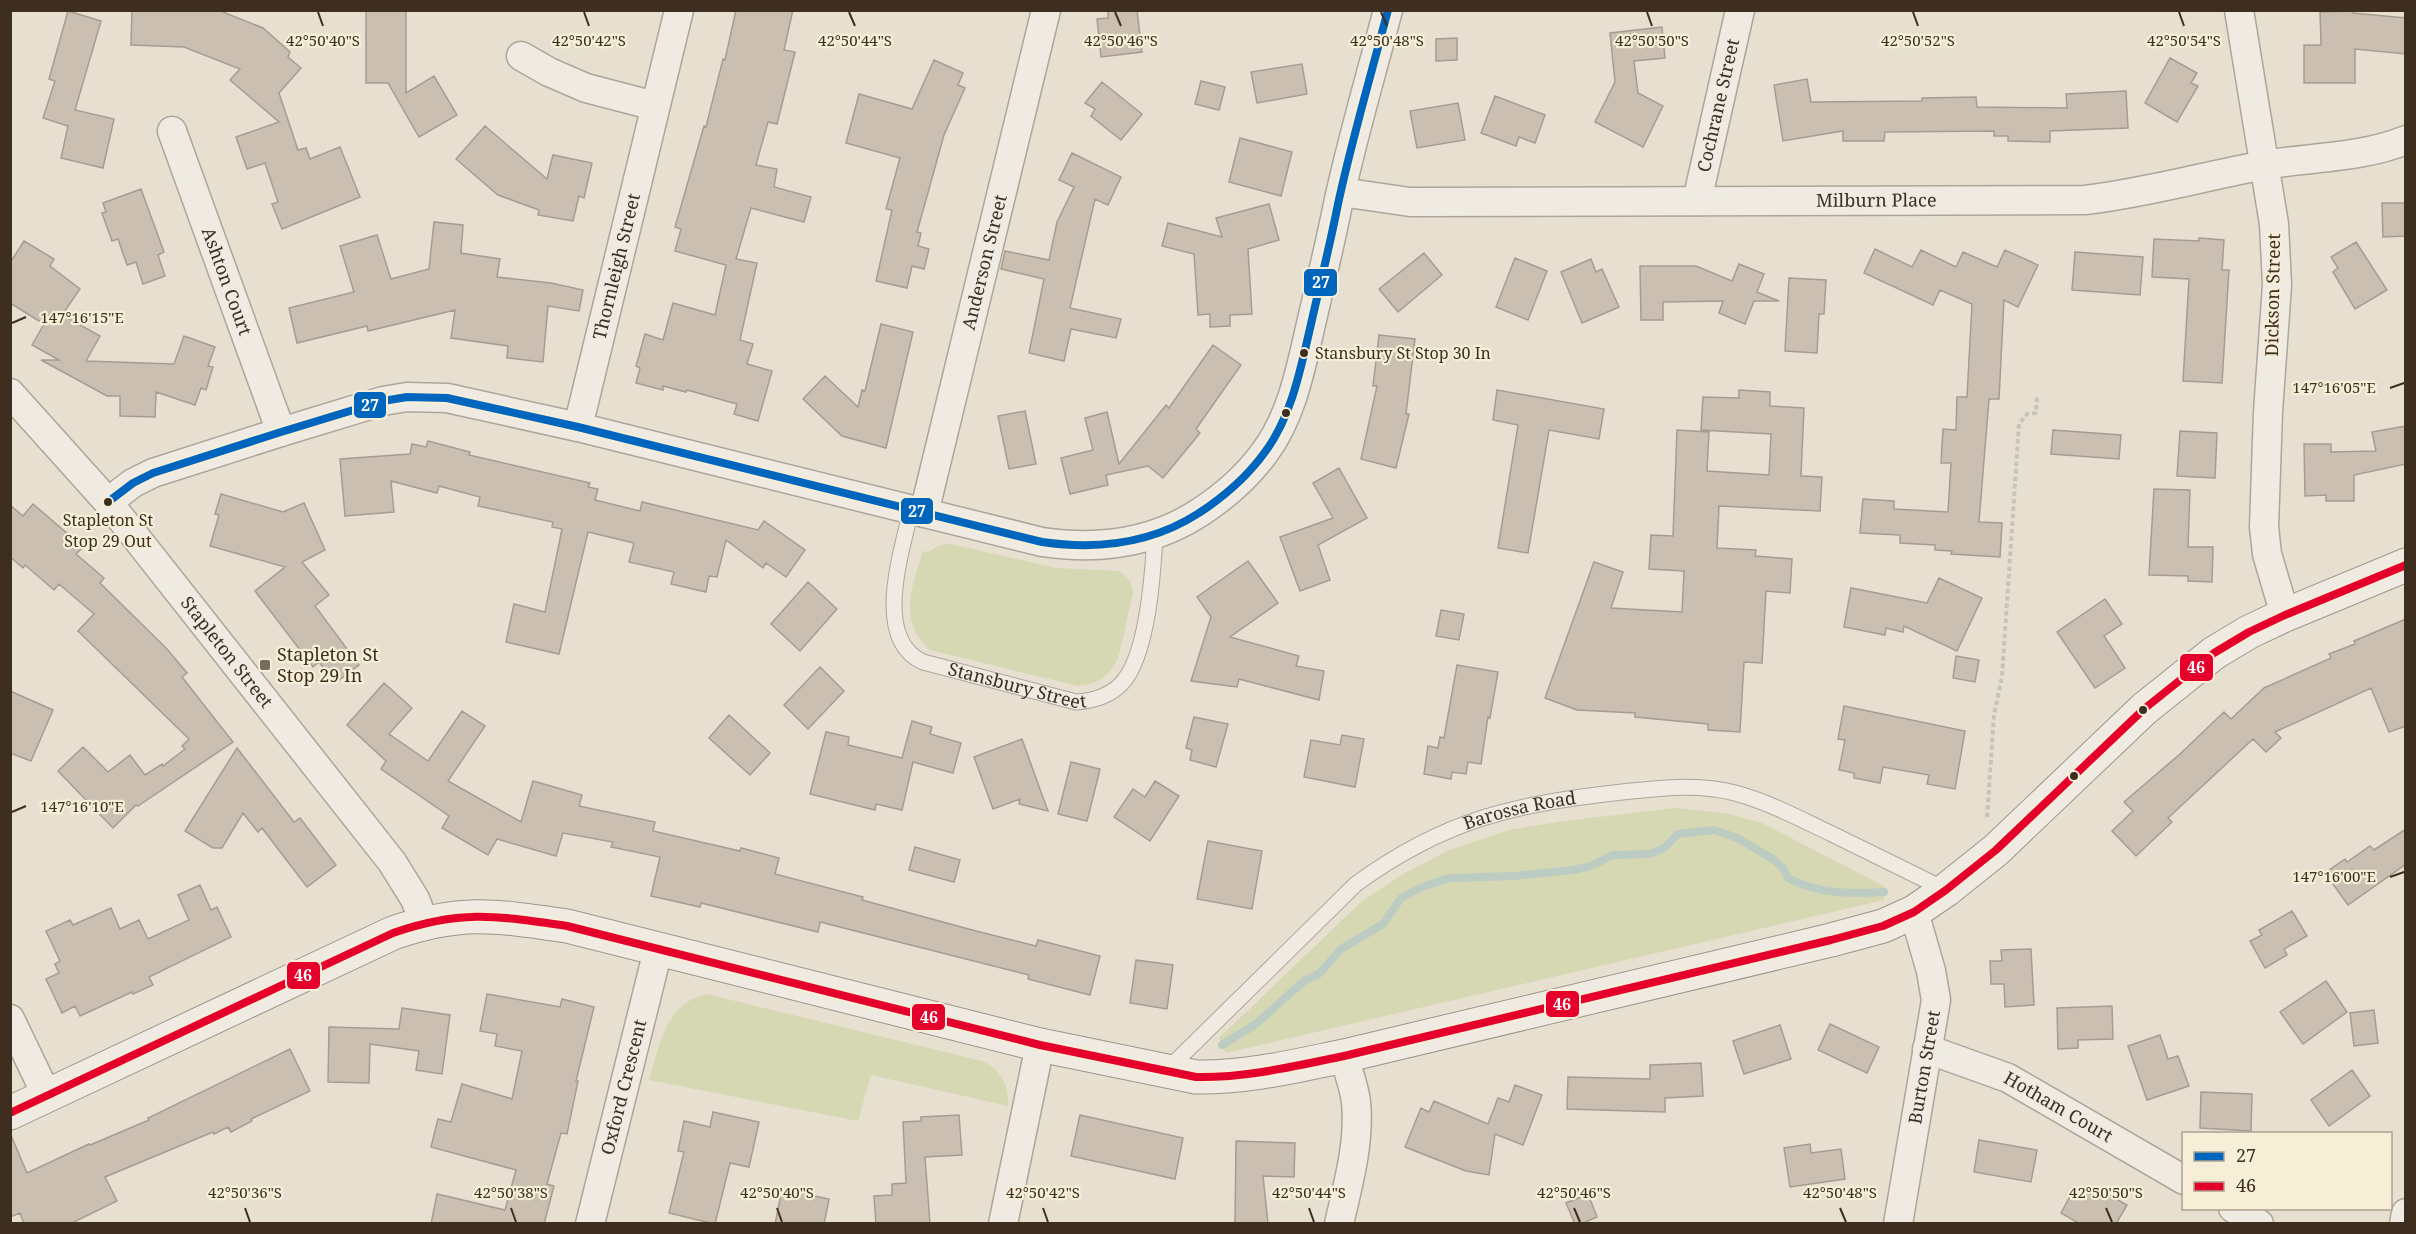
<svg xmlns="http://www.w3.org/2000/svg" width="2416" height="1234" font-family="'Noto Serif',serif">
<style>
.green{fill:#d6d7b3}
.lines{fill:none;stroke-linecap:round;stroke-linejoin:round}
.stream{stroke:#bcccc2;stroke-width:8}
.building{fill:#cbbfb2;stroke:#a89c90;stroke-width:1.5}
.lane-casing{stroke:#ada599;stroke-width:17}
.street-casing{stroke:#ada599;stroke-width:31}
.secondary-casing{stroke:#9c958a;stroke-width:35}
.path{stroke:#c8c2b9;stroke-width:4;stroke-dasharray:4.5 3;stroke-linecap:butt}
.lane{stroke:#efebe3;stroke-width:15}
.street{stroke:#efebe3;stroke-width:28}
.secondary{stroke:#efebe3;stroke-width:33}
.bus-1-casing{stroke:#f7eed8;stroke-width:12}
.bus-2-casing{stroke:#f7eed8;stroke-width:12}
.bus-1{stroke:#0065bd;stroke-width:8}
.bus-2{stroke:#e4002b;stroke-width:8}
.ticks{fill:none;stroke:#3d2e20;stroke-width:2}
.bus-dot{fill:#3d2e20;stroke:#f7eed8;stroke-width:2}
.poi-dot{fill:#786c5e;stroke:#f7eed8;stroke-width:2}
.labels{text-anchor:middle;stroke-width:4.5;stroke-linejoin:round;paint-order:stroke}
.bus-label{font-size:16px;fill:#3d2e20;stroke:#f7eed8;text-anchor:start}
.street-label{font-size:18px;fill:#3d2e20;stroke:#f7eed8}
.poi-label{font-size:18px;fill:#3d2e20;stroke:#f7eed8;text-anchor:start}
.ticks-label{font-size:15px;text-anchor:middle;fill:#3d2e20;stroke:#f7eed8;stroke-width:4.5;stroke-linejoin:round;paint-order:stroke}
.line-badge{stroke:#f7eed8;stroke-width:2}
.badge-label{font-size:16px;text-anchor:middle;font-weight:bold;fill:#fff}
</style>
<rect width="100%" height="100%" fill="#e7e0d1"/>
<!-- green -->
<path class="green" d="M951,544L1056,568L1119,571L1130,580L1133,593L1118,659C1109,676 1097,685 1078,686L930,650C897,621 912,587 923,551L928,552L940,545Z
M1675,808L1725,813L1762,823L1884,886V900L1226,1053L1219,1038L1361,902L1403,874L1449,850L1509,830L1564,821Z
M707,994L982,1061C1002,1070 1009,1085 1008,1106L871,1075L858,1121L649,1080C660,1045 665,1003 707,994Z"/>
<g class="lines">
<!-- stream -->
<path class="stream" d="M1222,1045L1256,1024L1304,981L1320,973L1341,949L1383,924L1401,898L1422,887L1449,878L1514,876L1573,870L1591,866L1613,855L1650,854L1664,848L1678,834L1714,830L1737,838L1773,859L1783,868L1788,878C1818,894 1850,894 1884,892"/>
</g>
<!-- building -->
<path class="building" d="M132,10H218L263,28L290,52L288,57L301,68L279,93L298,150L306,148L310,159L340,147L360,197L282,229L272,204L278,202L265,163L247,169L236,137L279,122L230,80L240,69L184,47L131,45Z
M366,10H406V93L434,76L457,115L419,137L388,83H366Z
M736,10H793L784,50L795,52L777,124L768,122L756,165L777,169L774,187L811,197L804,222L751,208L736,259L757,263L740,340L753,344L747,364L772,371L758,421L734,414L737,404L687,390L686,392L663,386V390L636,383L640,368L636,366L645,334L663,340L673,303L715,315L726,265L675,251L681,229L675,227L704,126L706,127L723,59L725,60Z
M1108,10H1137L1142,52L1101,57L1097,19L1108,18Z
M68,11L101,21L75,110L114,119L103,168L61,158L68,126L43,118L55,81L49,79Z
M2353,11V13L2406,18V54L2355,49V83H2304V45H2321L2320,12Z
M1662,27L1665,58L1634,61L1638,93L1663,106L1643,147L1595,122L1615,82L1610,33Z
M1457,38V60L1436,61V39Z
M2170,58L2197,73L2191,83L2198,86L2177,122L2145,103Z
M934,60L963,73L958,85L965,88L944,135L917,232L921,233L918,246L929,249L924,269L912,266L907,288L876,281L892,210L886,209L900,158L846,143L859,94L912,109Z
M1302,64L1307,94L1257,103L1251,72Z
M1807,79L1811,102L1922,101V98L1976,97L1977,107L2067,108L2066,94L2126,91L2128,128L2050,131V142L2008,141V136H1994V131L1885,132L1884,141H1843V131L1783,141L1774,85Z
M1201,81L1225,87L1219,110L1195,104Z
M1102,82L1142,114L1121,140L1091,116L1095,109L1085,103Z
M1495,96L1545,115L1535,143L1519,137L1516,146L1481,133Z
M1458,103L1465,140L1417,148L1410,111Z
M485,126L547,179L553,155L592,163L584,198L579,196L573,221L538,215L539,210L498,195L456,159Z
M1240,138L1292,152L1281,196L1229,182Z
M1072,153L1121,177L1108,205L1095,199L1070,308L1121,319L1116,338L1071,329L1064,361L1029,353L1044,279L1001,269L1005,251L1049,260L1057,222L1074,187L1059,180Z
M141,189L164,252L158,255L165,276L143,284L136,262L127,265L118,239L112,241L102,213L106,212L103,203Z
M2382,203H2406V236L2383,237Z
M1269,204L1279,240L1248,249L1252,314L1230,315V326L1210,327V314L1198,315L1194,254L1162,246L1168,223L1222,237L1216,218Z
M434,222L463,225L461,253L500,259L497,277L551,283L583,290L579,311L548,306L543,362L507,358L508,346L451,338L455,310L368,331L367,326L297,343L289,308L354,292L340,246L377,235L391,279L429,269Z
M2199,238L2224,240L2222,270H2229L2222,383L2183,381L2189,279L2152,277L2154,239L2199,241Z
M24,241L54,259L50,266L80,289L62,315L100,336L86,361L174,364L184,336L215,347L208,366L213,367L206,390L201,388L195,405L156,392L155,417L120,416V396H107L41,360H59L32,345L44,324L10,303V263Z
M2356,242L2387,290L2355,309L2333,272L2338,268L2331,257Z
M1875,249L1912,267L1921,250L1956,267L1963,252L1997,267L2005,250L2038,265L2018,307L2004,300L1999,399H1989L1979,522L2002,523L2000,557L1951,554L1952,551L1935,550V545L1900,543V535L1860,533L1863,499L1894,501V509L1948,512L1951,463H1941L1943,429L1956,430L1957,397H1967L1972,304L1940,290L1933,305L1864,273Z
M2075,252L2143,257L2140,295L2072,290Z
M1424,253L1442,275L1398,312L1379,289Z
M1515,258L1547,271L1528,320L1496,307Z
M1591,259L1596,272L1602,269L1619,307L1582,323L1561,272Z
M1739,264L1764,274L1757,292L1779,301H1754L1745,324L1719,313L1723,301L1663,302V320H1641L1640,266H1696L1732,281Z
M1789,278L1826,280L1824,314H1819L1817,353L1785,351Z
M881,324L913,332L886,448L842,436L803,399L825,376L858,407L862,390L865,391Z
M1379,335L1415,339L1406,414H1409L1396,468L1361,459L1377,386H1373Z
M1213,345L1241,365L1196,429L1200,433L1163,478L1148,466L1106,475L1108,485L1070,494L1061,458L1093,450L1085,418L1107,412L1119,464L1166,405L1169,408Z
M1497,390L1604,409L1599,439L1549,430L1528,553L1498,548L1518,425L1493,420Z
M1739,390L1770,392V406L1804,408L1801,476L1822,477L1820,511L1719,506L1717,548L1756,550L1755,556L1792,559L1790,593L1766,591L1762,663L1744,662L1740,732L1708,730V724L1635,717V713L1577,710L1545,698L1594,562L1623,572L1611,608L1682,612L1684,571L1649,569L1651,535L1673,536L1677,430L1709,432L1707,471L1769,475L1771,434L1701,430L1703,397L1739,398Z
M1025,411L1036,464L1009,469L998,416Z
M2406,426V464L2354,475V501H2326V495L2305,496L2304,444H2331V452L2376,451L2372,432Z
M2053,430L2121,435L2119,459L2051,454Z
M2180,431L2217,433L2215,478L2177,476Z
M428,441L470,452L469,455L590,483L588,487L598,489L595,500L640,511L642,502L758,530L764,521L805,550L786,577L766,563L763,568L726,540L717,577L709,576L706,592L671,584L674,572L629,562L634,543L588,532L559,654L506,642L514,604L545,612L562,529L552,527L553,522L478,506L480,497L439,486L437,493L391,481L394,512L345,516L340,459L410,454L412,444L426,447Z
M1339,468L1367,518L1318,545L1330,580L1300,591L1280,537L1333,518L1313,483Z
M2154,489L2190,490L2188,547H2213L2212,582L2188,581V576L2149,575Z
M221,494L283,512L304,503L325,550L302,562L329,595L315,606L359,665L335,683L319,662L313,667L255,591L285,567L210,546L219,515L215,514Z
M33,504L83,547L76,554L104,578L100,583L167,649L187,673L182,677L233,742L138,806L136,805L113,828L58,771L83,747L108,772L130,755L145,775L162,764L163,766L185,749L182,746L189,739L78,631L94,614L59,584L54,590L25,565L23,568L10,557V505L23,516Z
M1248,561L1278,603L1230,637L1299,656L1296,666L1324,671L1319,700L1239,679L1237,687L1191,681L1211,617L1197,597Z
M1939,578L1982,598L1957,651L1904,626L1903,632L1886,628L1885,635L1844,627L1851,588L1927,603Z
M808,582L837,609L800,651L771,624Z
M2105,599L2122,624L2104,636L2125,668L2095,688L2057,632Z
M1441,610L1464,614L1459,640L1436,636Z
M2406,619V726L2389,732L2371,688L2275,732L2281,738L2266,752L2253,739L2168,818L2172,822L2136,856L2112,831L2133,811L2124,802L2180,754L2224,712L2231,719L2264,688L2331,658L2329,654L2355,644L2354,641Z
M1956,656L1979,660L1975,682L1953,678Z
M1457,665L1498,672L1490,718L1488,717L1481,764L1468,762L1466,774L1452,772L1451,779L1424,774L1428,746L1438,748L1440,737L1444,738Z
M820,667L844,691L808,729L784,705Z
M384,683L412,708L389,734L428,761L462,711L485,726L448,781L521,822L533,781L582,795L579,806L655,822L653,831L740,851L741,848L779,858L775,874L863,897L862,900L976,931L1036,946L1038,940L1100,956L1090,995L1028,979L1029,975L820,922L818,932L701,903L700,907L651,896L660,857L611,847L613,842L563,833L556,856L497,839L488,855L442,828L449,816L381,769L386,761L347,725Z
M10,691L53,710L31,761L10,753Z
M1844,706L1965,731L1955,789L1927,784L1929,775L1883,767L1880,783L1854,778V773L1839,770L1845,740L1838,739Z
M729,715L770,753L750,775L709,738Z
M1194,717L1228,724L1216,767L1190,760L1192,750L1186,748Z
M912,721L932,727L930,734L961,743L953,773L913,762L902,810L876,804L875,810L810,794L826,732L849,737L848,745L902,758Z
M1342,735L1364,739L1355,787L1304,777L1311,740L1340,745Z
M1022,739L1041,792L1048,811L1019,804L1020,799L993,809L974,757Z
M237,748L294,822L300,818L336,865L307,887L262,828L258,832L243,813L222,848H213L185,831Z
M1071,762L1100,769L1087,821L1058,814Z
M1155,781L1179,796L1150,841L1114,817L1133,789L1145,797Z
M2406,829V864L2348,905L2325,873L2345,859L2347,862L2370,846L2374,850Z
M1208,841L1262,851L1252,909L1197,899Z
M915,847L960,860L954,882L909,870Z
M200,885L211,910L217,907L231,937L149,977L153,985L133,994L132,992L80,1016L75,1006L62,1013L46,979L59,973L55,964L60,961L46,931L70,920L73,925L111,908L120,929L139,920L148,939L189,920L178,895Z
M2292,911L2307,936L2284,949L2287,955L2265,968L2250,941L2262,935L2259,930Z
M2031,949L2034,1005L2005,1007L2004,984H1991L1990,961H2002L2001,950Z
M1136,960L1173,965L1167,1009L1130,1003Z
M2326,981L2347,1012L2303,1044L2280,1012Z
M487,994L560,1007L562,999L594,1007L576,1081H578L567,1134L561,1133L547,1184L554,1186L544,1224H431L437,1194L505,1210L516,1170L431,1147L438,1119L451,1122L462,1084L512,1099L522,1051L495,1046L497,1034L480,1031Z
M2112,1006L2113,1039L2078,1040V1048L2058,1049L2057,1008Z
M402,1008L450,1015L442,1074L416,1070L419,1051L370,1044L369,1083L328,1082L329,1027L399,1029Z
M2374,1010L2378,1043L2354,1046L2350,1013Z
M1830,1024L1879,1047L1867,1073L1818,1050Z
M1780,1025L1791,1059L1744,1074L1733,1041Z
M2160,1035L2168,1059L2178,1056L2189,1086L2147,1100L2128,1046Z
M290,1049L310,1091L251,1119L252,1121L231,1132L228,1127L214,1134L213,1132L105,1177L117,1201L70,1224H24L20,1213L10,1217V1133L27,1173L89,1144L90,1145L149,1120L148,1118Z
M1701,1063L1703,1096L1665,1098V1112L1567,1109L1568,1077L1650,1079V1065Z
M2352,1070L2370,1096L2329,1126L2311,1100Z
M1515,1085L1542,1095L1523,1145L1495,1134L1489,1175L1466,1171L1405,1147L1421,1108L1429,1112L1434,1101L1488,1124L1498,1098L1509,1102Z
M2201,1092L2252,1094L2251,1131L2200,1128Z
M713,1112L759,1122L749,1167L730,1163L715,1224L669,1213L684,1152L678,1151L684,1121L710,1127Z
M959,1115L962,1155L925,1157L930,1224H876L874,1196L892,1195V1184L906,1183L903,1122L921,1121V1117Z
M1080,1115L1183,1138L1175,1179L1071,1156Z
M1979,1140L2037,1150L2031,1182L1974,1172Z
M1236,1141L1295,1143L1294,1177L1263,1176L1268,1224H1235Z
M1810,1144L1811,1153L1841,1149L1845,1179L1790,1187L1784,1148Z
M782,1189L829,1199L824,1224H775Z
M2074,1189H2082L2099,1199L2104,1192L2127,1205L2116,1224H2080L2061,1213Z
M1588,1194L1597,1217L1581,1224H1575L1566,1203Z"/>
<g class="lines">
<!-- lane casing -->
<g class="lane-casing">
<g id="lane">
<path id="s1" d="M911,510C902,551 872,639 923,662L1076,702C1093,701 1109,697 1122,683C1148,655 1153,573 1155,535"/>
<path id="s2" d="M1166,1071L1356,884C1445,819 1515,804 1622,792C1660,788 1699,783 1735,793C1769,802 1800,819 1832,834C1870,853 1908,871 1946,890"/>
</g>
</g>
<!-- street casing -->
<g class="street-casing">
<g id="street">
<path d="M2239,10L2274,224L2277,285L2268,412L2264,527L2267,554L2285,615"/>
<path d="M521,56L549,72L586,88L655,106"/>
<path id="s3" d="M172,131L281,432"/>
<path id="s4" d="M1341,192L1410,202L2085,200C2146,193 2205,176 2265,165C2311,157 2362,158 2406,140"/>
<path id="s5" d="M1697,201L1740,10"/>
<path id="s6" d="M10,393L108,502L392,862L415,899L424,922"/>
<path id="s7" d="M578,427L679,10"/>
<path d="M108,502L133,483L153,473L281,432L383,401L407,397L447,398L578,427L1042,542C1097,550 1151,544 1199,513C1225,496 1247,477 1265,452C1292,416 1301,367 1311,324C1320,284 1330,245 1338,204C1352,139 1371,75 1388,10"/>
<path id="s8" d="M924,513L1046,10"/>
<path d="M10,1019L47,1096"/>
<path id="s9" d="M1927,1049L2008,1078L2184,1180"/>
<path d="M2233,1208L2259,1224"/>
<path id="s10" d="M590,1224L658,950"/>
<path d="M1003,1224L1040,1045"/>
<path d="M1339,1224C1348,1184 1360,1143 1356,1102C1354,1086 1348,1071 1344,1056"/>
<path id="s11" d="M1898,1224L1936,1000L1931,971L1914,912"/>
<path d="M2404,1224L2406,1213"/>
</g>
</g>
<!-- secondary casing -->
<g class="secondary-casing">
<path id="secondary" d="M10,1113L393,933C462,909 498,916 567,926L1040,1045L1196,1077C1246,1078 1295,1066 1344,1056L1831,940L1883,926L1914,912L1946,890L1996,850L2144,709L2214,653L2249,632L2285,615L2406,565"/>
</g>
<!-- path -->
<path class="path" d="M1987,817L1994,715L2002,677L2019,424L2027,414L2036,413L2037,395"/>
<!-- lane -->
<use href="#lane" class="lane"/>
<!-- street -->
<use href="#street" class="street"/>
<!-- secondary -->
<use href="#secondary" class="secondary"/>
<!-- bus-1 casing -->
<g class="bus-1-casing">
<path id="bus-1" d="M108,502L133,483L153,473L281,432L383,401L407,397L447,398L578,427L1042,542C1097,550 1151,544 1199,513C1225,496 1247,477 1265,452C1292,416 1301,367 1311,324C1320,284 1330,245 1338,204C1352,139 1371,75 1388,10"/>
</g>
<!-- bus-2 casing -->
<g class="bus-2-casing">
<path id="bus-2" d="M10,1113L393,933C462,909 498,916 567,926L1040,1045L1196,1077C1246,1078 1295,1066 1344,1056L1831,940L1883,926L1914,912L1946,890L1996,850L2144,709L2214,653L2249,632L2285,615L2406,565"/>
</g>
<!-- bus-1 -->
<use href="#bus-1" class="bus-1"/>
<!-- bus-2 -->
<use href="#bus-2" class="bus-2"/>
</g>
<!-- ticks -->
<path class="ticks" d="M318,12L323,26M584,12L589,26M849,12L855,26M1115,12L1121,26M1381,12L1387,26M1647,12L1652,26M1913,12L1918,26M2179,12L2184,26M12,323L26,317M2390,388L2404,383M12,812L26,806M2390,877L2404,872M245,1208L250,1222M511,1208L516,1222M777,1208L782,1222M1043,1208L1048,1222M1309,1208L1314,1222M1574,1208L1580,1222M1840,1208L1846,1222M2106,1208L2112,1222"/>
<!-- markers -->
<g class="bus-dot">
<circle cx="1304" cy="353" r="5"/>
<circle cx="1286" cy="413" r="5"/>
<circle cx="108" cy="502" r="5"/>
<circle cx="2143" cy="710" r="5"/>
<circle cx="2074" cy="776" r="5"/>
</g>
<rect class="poi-dot" x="259" y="659" width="12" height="12" rx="3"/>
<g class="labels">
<!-- bus labels -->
<g class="bus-label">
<text x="1315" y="359">Stansbury St Stop 30 In</text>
<text x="108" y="526" text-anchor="middle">Stapleton St<tspan x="108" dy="21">Stop 29 Out</tspan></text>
</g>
<!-- street labels -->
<g class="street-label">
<text dy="6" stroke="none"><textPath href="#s5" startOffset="98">Cochrane Street</textPath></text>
<text dy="6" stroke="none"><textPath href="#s4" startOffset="536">Milburn Place</textPath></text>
<text dy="6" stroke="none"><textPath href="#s8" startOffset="258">Anderson Street</textPath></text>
<text dy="6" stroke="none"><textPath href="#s7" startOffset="165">Thornleigh Street</textPath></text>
<text dy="6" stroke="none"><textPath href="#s3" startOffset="160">Ashton Court</textPath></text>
<text transform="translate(2273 295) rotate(-89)" y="6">Dickson Street</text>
<text dy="6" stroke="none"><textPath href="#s6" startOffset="338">Stapleton Street</textPath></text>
<text dy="6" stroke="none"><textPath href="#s1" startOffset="262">Stansbury Street</textPath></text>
<text dy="6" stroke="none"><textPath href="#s2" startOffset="448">Barossa Road</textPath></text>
<text dy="6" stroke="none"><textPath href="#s11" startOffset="159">Burton Street</textPath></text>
<text dy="6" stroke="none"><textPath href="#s10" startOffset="141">Oxford Crescent</textPath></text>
<text dy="6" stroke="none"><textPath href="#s9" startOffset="144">Hotham Court</textPath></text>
</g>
<!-- poi labels -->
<g class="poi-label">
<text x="277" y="661">Stapleton St<tspan x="277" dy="21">Stop 29 In</tspan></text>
</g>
</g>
<g class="ticks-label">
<text x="323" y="46">42°50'40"S</text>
<text x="589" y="46">42°50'42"S</text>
<text x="855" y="46">42°50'44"S</text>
<text x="1121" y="46">42°50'46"S</text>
<text x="1387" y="46">42°50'48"S</text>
<text x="1652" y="46">42°50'50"S</text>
<text x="1918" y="46">42°50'52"S</text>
<text x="2184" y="46">42°50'54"S</text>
<text x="82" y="323">147°16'15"E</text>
<text x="2334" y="393">147°16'05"E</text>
<text x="82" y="812">147°16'10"E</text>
<text x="2334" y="882">147°16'00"E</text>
<text x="245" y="1198">42°50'36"S</text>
<text x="511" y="1198">42°50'38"S</text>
<text x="777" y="1198">42°50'40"S</text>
<text x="1043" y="1198">42°50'42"S</text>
<text x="1309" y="1198">42°50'44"S</text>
<text x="1574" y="1198">42°50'46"S</text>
<text x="1840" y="1198">42°50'48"S</text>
<text x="2106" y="1198">42°50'50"S</text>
</g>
<g class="line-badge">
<rect x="1303" y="268" width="35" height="29" rx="6" fill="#0065bd"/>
<rect x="353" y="391" width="34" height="28" rx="6" fill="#0065bd"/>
<rect x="900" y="497" width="34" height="28" rx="6" fill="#0065bd"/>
<rect x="2179" y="653" width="35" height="29" rx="6" fill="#e4002b"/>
<rect x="286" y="961" width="35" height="29" rx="6" fill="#e4002b"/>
<rect x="1545" y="990" width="35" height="28" rx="6" fill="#e4002b"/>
<rect x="911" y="1003" width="35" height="28" rx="6" fill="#e4002b"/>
</g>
<g class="badge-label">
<text x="1321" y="288">27</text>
<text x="370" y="411">27</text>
<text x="917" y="517">27</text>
<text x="2196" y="673">46</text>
<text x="303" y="981">46</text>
<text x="1562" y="1010">46</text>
<text x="929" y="1023">46</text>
</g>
<!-- border -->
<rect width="2416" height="1234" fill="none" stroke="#3d2e20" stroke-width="24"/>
<!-- legend -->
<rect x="2182" y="1132" width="210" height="78" fill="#f7eed8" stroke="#ada18e" stroke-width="1.5"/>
<rect x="2194" y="1152" width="30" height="9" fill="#0065bd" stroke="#ada18e" stroke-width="1.5"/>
<text x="2236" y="1162" font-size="18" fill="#3d2e20">27</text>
<rect x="2194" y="1182" width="30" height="9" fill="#e4002b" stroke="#ada18e" stroke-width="1.5"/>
<text x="2236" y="1192" font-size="18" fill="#3d2e20">46</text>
</svg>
